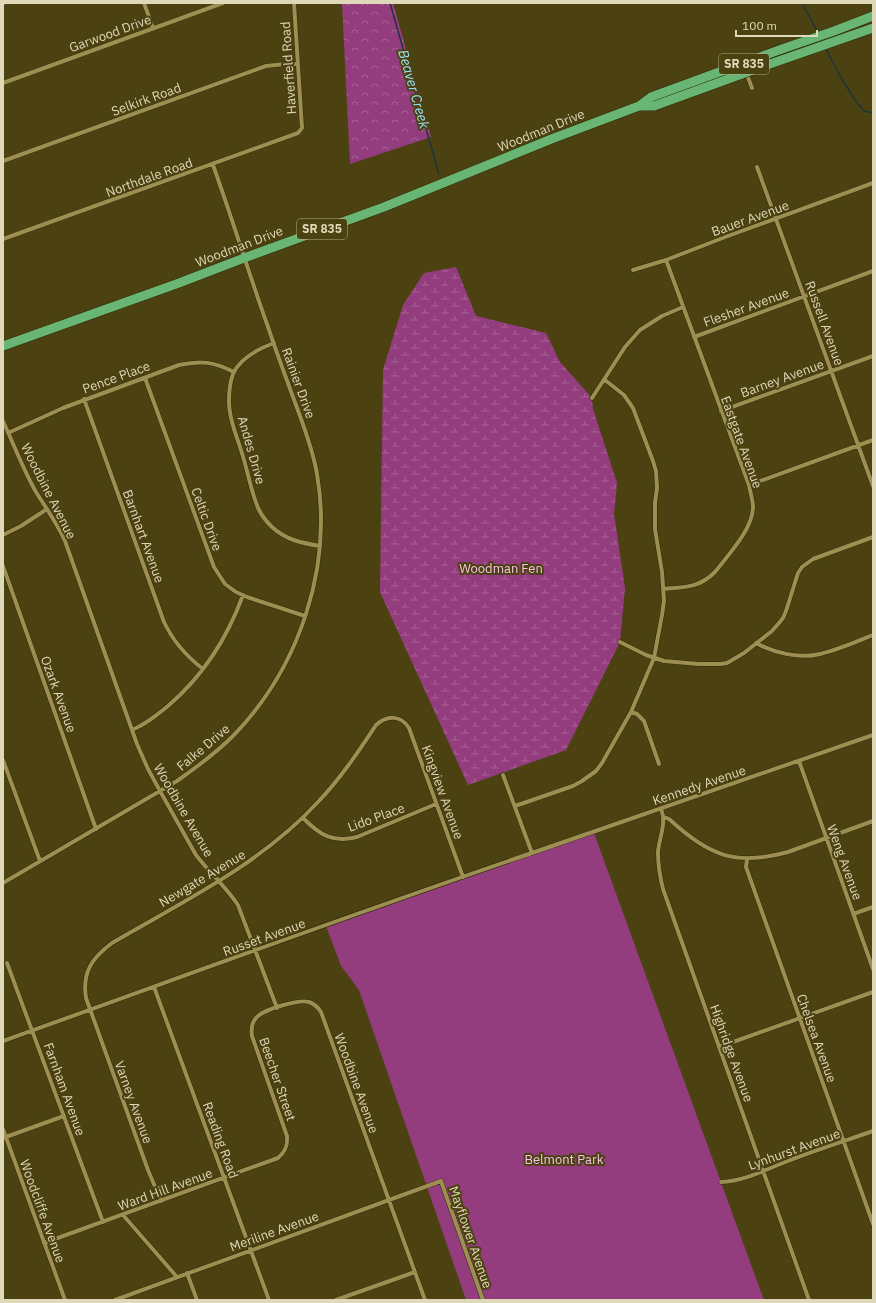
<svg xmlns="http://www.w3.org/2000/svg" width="876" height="1303" font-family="'IBM Plex Sans',sans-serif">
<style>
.green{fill:#933d7f}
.forest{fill:url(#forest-crowns)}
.wetland{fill:url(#wetland-marsh)}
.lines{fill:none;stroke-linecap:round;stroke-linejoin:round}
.stream{stroke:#1d353b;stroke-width:1.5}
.street-casing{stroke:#2f2807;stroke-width:5}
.primary-casing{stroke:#2f2807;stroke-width:10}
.street{stroke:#9d8f52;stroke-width:4}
.primary{stroke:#69b674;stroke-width:9}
.primary-bridge-casing{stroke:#2f2807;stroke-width:10;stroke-linecap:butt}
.primary-bridge{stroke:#69b674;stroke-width:9}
.labels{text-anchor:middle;stroke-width:4;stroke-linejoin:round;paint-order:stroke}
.shield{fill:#4c4211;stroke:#b3ab87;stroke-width:1}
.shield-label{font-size:12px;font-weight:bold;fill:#dfd8b9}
.street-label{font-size:13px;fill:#dfd8b9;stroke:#4c4211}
.park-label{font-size:13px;fill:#f5c2e6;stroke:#4c4211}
.water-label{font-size:14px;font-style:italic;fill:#99e0f3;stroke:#4c4211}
</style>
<defs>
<pattern id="forest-crowns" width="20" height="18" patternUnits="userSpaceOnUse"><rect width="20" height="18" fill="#933d7f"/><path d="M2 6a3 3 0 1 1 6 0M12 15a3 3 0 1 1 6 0" fill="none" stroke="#a76194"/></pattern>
<pattern id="wetland-marsh" width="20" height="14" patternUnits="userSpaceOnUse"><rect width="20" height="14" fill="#933d7f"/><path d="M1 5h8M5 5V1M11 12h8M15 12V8" fill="none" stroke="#a76194"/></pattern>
</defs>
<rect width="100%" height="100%" fill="#4c4211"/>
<!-- green -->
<path class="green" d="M594,833L742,1240L764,1300H466L359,990L341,966L326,926Z"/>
<!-- forest -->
<path class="forest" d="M342,3H393L431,137L350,164Z"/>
<!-- wetland -->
<path class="wetland" d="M456,267L476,316L546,333L560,362L592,398L593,409L617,483L614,514L625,588L620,642L566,750L468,785L380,592L383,370L403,305L424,273Z"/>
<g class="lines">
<!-- stream -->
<path class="stream" d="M390,3L439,174
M802,3L818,33
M826,49L840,76L855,100L864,111L873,113"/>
<!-- street casing -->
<g class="street-casing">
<path id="street" d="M3,3H4
M144,3L153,28
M743,64L752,88
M3,83L223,3
M3,161L266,66L285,64H297
M757,167L873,486
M3,239L298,133L302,128L294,3
M633,270L666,260L728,236L873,183
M694,337L873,271
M274,343C258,349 240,358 233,374C230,382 229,392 229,401C229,421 239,441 244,460C249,477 252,495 259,510C262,516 267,522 272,527C286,540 302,543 320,546
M145,378L214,567L225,584L236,592L247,597L305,616
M592,398L625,347L640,330L662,316L683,307
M84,399L164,622C173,641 186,656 203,669
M721,411L873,356
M3,421C14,445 23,469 36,492C46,508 57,523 65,541L137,744L148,769L160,791L196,855C209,872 226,887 238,905L277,1008
M8,433L63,408L179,365C201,360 214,362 234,372
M749,485L873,440
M3,535L21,526L47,509
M3,566L96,829
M664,589C685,587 699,588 715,572C728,555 753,529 753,507C753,500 750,492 749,485L666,260
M620,642L646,655L664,661L699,664H721L727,663L744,653L772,631L779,623L783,618L786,611L798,573L802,567L813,559L873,537
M756,643C774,653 800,659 820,654C838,650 856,642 873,635
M631,712L637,714L644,721L659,764
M132,730C146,724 157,715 168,706C203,676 227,639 243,595
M3,760L40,861
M799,761L873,969
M503,775L532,853
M515,806L573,786L582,781L596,771L602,763L631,712L654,658L662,615L664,601L662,572L655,529V503L657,488L656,471L653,461L633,408L624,395L605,380
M661,809C667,823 659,838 658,852C658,865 660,877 663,889L809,1300
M664,817L669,819C709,855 734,867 788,852L873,821
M303,818C320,835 332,843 357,837L436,804
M747,859L746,867L873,1224
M3,883L177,781C197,767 216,753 233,736C299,668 333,568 317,474C313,450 304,427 296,405C286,378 276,351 267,324C248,271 232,218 213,165
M853,914L873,907
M7,963L103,1222
M154,987L269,1300
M3,1041C179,978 355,913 532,853C646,814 760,775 873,735
M719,1047L873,992
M3,1129L65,1300
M3,1138L64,1116
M721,1182C745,1181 767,1169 788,1161C816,1150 845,1141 873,1131
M161,1201L148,1170L86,998C82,972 92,958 112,943C184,901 261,864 318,802C341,778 358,752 376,725C387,715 401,715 409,728L463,877
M123,1215L177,1277
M44,1243L278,1158C285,1152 288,1146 287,1136L252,1036C251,1029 252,1021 258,1016C266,1009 299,999 309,1002C315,1004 318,1007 321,1012L425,1300
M187,1273L197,1300
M115,1300L441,1181L483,1300
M336,1300L415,1272"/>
</g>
<!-- primary casing -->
<g class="primary-casing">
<path id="primary" d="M750,71L873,28
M639,106H654L742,74
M3,346L179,283L244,258L384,207L554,138L639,106L651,97L782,49L834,31L873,16"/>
</g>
<!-- street -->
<use href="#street" class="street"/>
<!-- primary -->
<use href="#primary" class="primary"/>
<!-- primary-bridge casing -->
<g class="primary-bridge-casing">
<path id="primary-bridge" d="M742,74L750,71"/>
</g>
<!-- primary-bridge -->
<use href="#primary-bridge" class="primary-bridge"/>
</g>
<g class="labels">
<!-- shield labels -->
<g class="shield">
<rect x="719" y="54" width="50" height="20" rx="3"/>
<rect x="297" y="219" width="50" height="20" rx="3"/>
</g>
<g class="shield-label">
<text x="744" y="68">SR 835</text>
<text x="322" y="233">SR 835</text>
</g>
<!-- street labels -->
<g class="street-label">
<text transform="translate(110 33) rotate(-20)" y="5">Garwood Drive</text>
<text transform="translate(288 68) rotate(-94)" y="5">Haverfield Road</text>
<text transform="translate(146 99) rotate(-20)" y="5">Selkirk Road</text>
<text transform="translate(541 130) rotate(-22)" y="5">Woodman Drive</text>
<text transform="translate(149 177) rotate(-20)" y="5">Northdale Road</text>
<text transform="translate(750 218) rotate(-20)" y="5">Bauer Avenue</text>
<text transform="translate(239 246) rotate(-21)" y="5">Woodman Drive</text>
<text transform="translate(746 307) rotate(-20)" y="5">Flesher Avenue</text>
<text transform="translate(825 323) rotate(70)" y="5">Russell Avenue</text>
<text transform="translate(116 377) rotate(-20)" y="5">Pence Place</text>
<text transform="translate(782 378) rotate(-20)" y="5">Barney Avenue</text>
<text transform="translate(299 383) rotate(70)" y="5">Rainier Drive</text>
<text transform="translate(742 442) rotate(70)" y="5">Eastgate Avenue</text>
<text transform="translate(252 450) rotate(74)" y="5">Andes Drive</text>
<text transform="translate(49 491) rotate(63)" y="5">Woodbine Avenue</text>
<text transform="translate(207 519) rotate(70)" y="5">Celtic Drive</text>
<text transform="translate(144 536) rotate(70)" y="5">Barnhart Avenue</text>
<text transform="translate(59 694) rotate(70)" y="5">Ozark Avenue</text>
<text transform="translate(203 747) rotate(-40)" y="5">Falke Drive</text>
<text transform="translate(699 785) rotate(-19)" y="5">Kennedy Avenue</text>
<text transform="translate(443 792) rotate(70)" y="5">Kingview Avenue</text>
<text transform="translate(184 810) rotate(60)" y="5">Woodbine Avenue</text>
<text transform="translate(376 817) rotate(-20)" y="5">Lido Place</text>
<text transform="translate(845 862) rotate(70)" y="5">Weng Avenue</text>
<text transform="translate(202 878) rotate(-31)" y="5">Newgate Avenue</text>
<text transform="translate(264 937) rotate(-20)" y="5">Russet Avenue</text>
<text transform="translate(817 1038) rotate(70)" y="5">Chelsea Avenue</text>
<text transform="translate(732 1053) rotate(70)" y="5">Highridge Avenue</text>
<text transform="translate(278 1079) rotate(71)" y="5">Beecher Street</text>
<text transform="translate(357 1083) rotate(70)" y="5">Woodbine Avenue</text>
<text transform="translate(65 1089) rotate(70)" y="5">Farnham Avenue</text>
<text transform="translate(134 1102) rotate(70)" y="5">Varney Avenue</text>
<text transform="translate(221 1140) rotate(70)" y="5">Reading Road</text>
<text transform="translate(794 1149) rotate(-20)" y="5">Lynhurst Avenue</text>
<text transform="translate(165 1189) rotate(-20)" y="5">Ward Hill Avenue</text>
<text transform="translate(43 1211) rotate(70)" y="5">Woodcliffe Avenue</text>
<text transform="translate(274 1231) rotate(-20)" y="5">Meriline Avenue</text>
<text transform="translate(471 1237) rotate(71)" y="5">Mayflower Avenue</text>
</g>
<!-- park labels -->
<g class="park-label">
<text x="501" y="573">Woodman Fen</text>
<text x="564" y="1164">Belmont Park</text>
</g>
<!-- water labels -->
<g class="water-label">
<text transform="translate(414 89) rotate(74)" y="5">Beaver Creek</text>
</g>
</g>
<!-- border -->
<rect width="876" height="1303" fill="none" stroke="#dfd8b9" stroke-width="8"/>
<!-- scale -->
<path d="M736 30v6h81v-6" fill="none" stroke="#dfd8b9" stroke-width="2"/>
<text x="742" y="30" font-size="12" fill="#dfd8b9" stroke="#4c4211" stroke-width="3" paint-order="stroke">100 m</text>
</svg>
